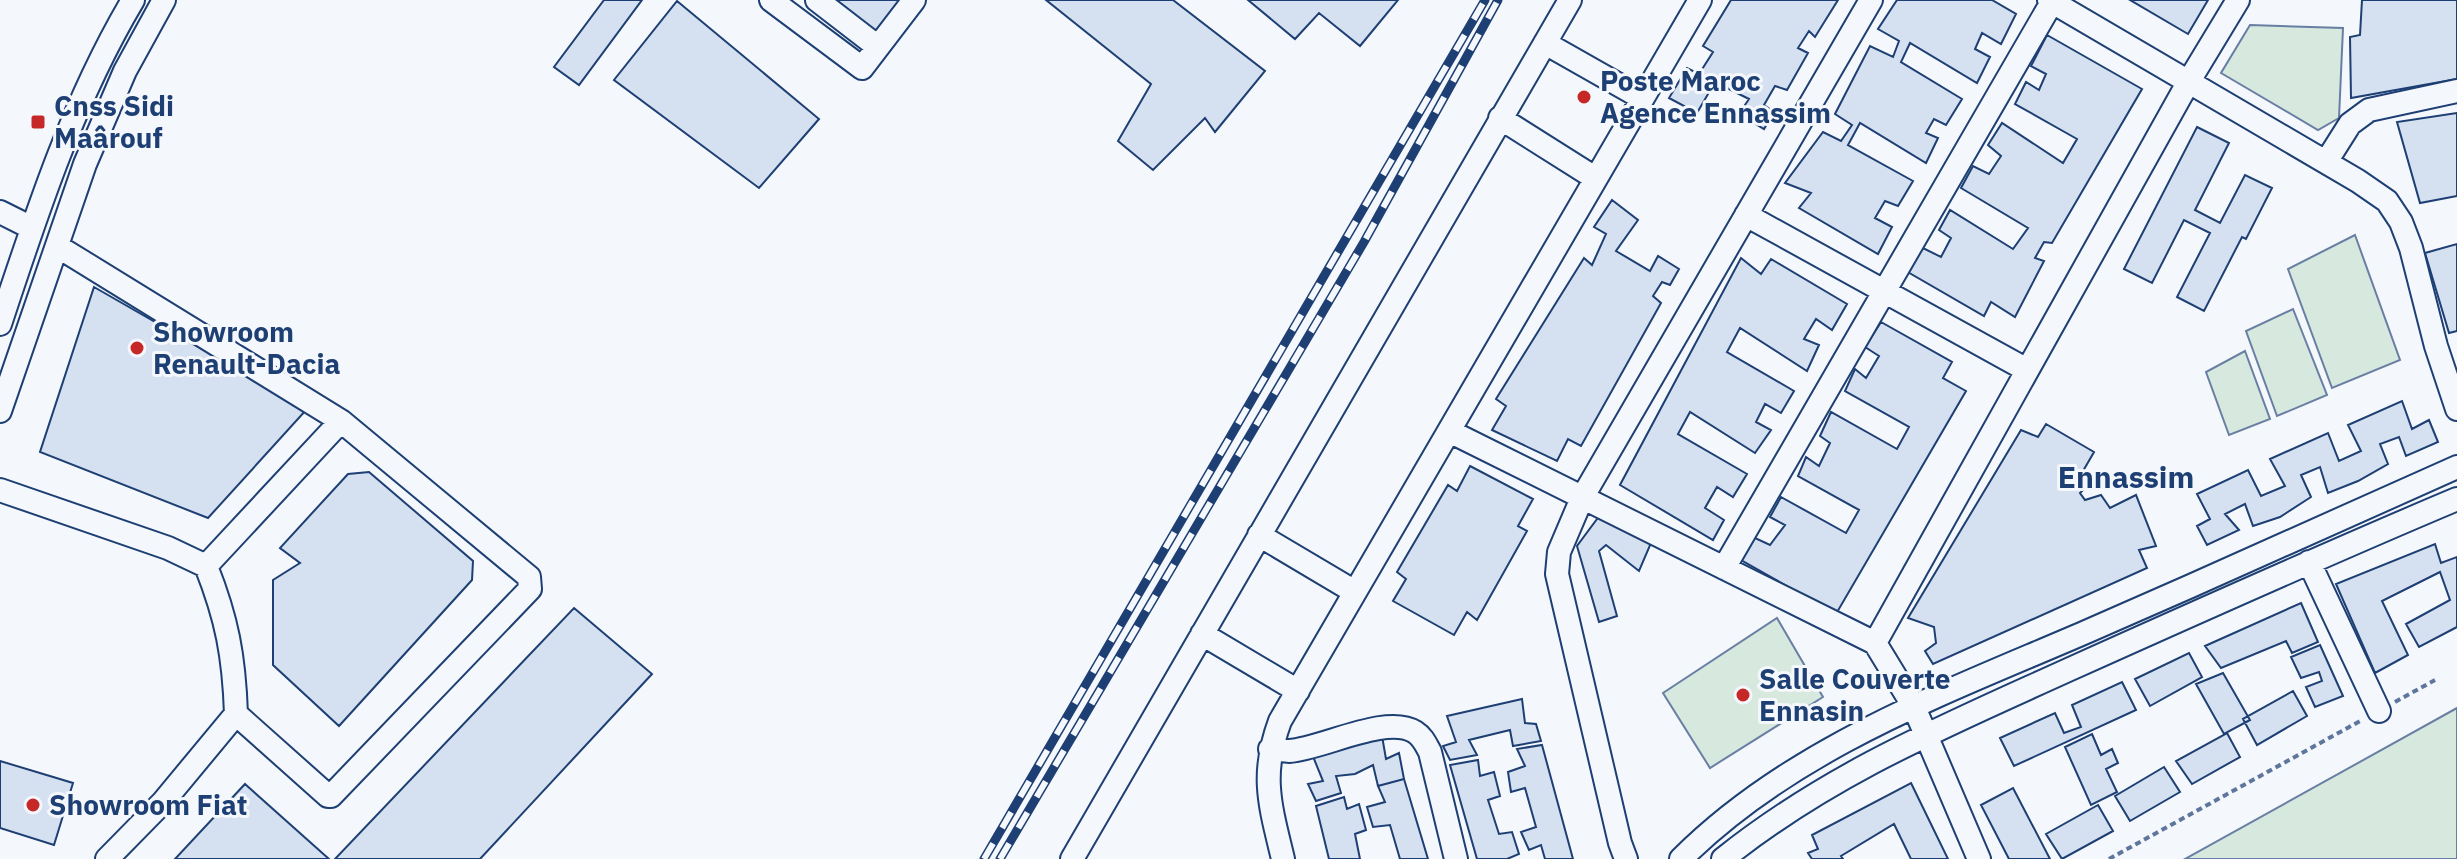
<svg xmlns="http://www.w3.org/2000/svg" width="2457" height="859" font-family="'IBM Plex Sans',sans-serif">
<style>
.green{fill:#d7e8df;stroke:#687fa3;stroke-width:2}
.building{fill:#d5e0f0;stroke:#1d3f73;stroke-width:2}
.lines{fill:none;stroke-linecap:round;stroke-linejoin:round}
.minor-casing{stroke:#1d3f73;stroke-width:26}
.path{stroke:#5e769c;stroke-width:4;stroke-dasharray:6 4;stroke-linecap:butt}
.minor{stroke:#f4f7fb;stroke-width:22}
.rail-casing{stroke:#1d3f73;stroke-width:9}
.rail{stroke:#f4f7fb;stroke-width:6;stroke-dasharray:18;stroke-linecap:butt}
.poi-dot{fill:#c62828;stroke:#f4f7fb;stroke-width:3}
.labels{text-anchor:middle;stroke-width:6;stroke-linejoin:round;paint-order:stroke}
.poi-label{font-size:28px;font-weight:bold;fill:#1d3f73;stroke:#f4f7fb;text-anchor:start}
.neighbourhood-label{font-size:30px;font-weight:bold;fill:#1d3f73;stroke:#f4f7fb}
</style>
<rect width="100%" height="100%" fill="#f4f7fb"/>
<!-- green -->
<path class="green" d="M2250,25L2343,28L2339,118L2318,130L2221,73Z
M2355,235L2400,360L2332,388L2288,269Z
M2293,309L2327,395L2277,416L2246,331Z
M2245,351L2270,419L2229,435L2206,372Z
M1777,618L1823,697L1710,768L1663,693Z
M2457,708V859H2185Z"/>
<!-- building -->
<path class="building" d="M604,0H642L579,85L554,67Z
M823,0H902L871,38Z
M1046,0H1173L1265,71L1215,132L1205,118L1153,170L1118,141L1151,84Z
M1248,0H1398L1360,46L1319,13L1295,39Z
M1731,0H1838L1815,37L1809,31L1798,48L1808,53L1787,90L1775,86L1764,105L1774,112L1764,129L1739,114L1749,99L1715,82L1697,113L1669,98L1687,68L1699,74L1713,52L1703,46Z
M1897,0H1992L2016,14L2001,44L1982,33L1975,49L1990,57L1977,83L1910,43L1901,62L1962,99L1946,125L1934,119L1926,133L1938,138L1926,163L1860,123L1848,145L1913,181L1898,206L1885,201L1875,218L1892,227L1878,254L1799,208L1811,193L1785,183L1823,132L1841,141L1852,125L1835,114L1870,46L1893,57L1899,41L1878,29Z
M2130,0H2208L2188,34Z
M2362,0H2457V79L2351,98L2350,37L2360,35Z
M677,1L819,119L759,188L614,80Z
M2047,35L2142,89L2052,243L2044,242L2035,258L2044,261L2015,317L1991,302L1984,316L1906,271L1923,248L1941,257L1951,238L1939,230L1950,210L2013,249L2028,228L1961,188L1973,166L1989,174L2001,156L1988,145L2002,123L2063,163L2077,139L2015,104L2026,82L2039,90L2046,74L2031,66Z
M2457,113V196L2420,203L2397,122Z
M2197,127L2229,143L2195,210L2220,223L2245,175L2272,188L2246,239L2242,237L2204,311L2177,297L2210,233L2184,220L2152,283L2124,269Z
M1612,200L1638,220L1616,251L1650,271L1658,256L1679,269L1670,285L1662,282L1653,296L1661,303L1581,446L1568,439L1557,461L1492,430L1506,406L1496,399L1584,258L1592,265L1606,234L1594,227Z
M2457,244V331L2449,333L2425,253Z
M1741,258L1761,274L1771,259L1847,304L1832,330L1816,319L1804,339L1819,345L1807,371L1740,328L1727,352L1794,391L1781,413L1765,404L1756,422L1771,430L1755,453L1690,412L1678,434L1747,474L1733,497L1717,487L1705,508L1724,520L1713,540L1620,485Z
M94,287L307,409L208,518L40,452Z
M1881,322L1952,362L1943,378L1966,391L1836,614L1741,560L1753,537L1770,545L1785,525L1770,517L1781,497L1846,533L1859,510L1798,476L1806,457L1819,466L1830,443L1820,436L1831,412L1897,449L1909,427L1845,391L1855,369L1866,378L1879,356L1865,347Z
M2402,401L2412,429L2429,420L2438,442L2406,456L2399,437L2380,444L2388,464L2358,481L2328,493L2320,467L2301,475L2311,497L2280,517L2253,526L2245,504L2225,514L2239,530L2207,545L2197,526L2210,519L2197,494L2248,470L2261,496L2285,486L2270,459L2328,433L2339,461L2361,451L2348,425Z
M2046,424L2094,452L2079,478L2090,483L2080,493L2085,500L2101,495L2110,508L2136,495L2156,546L2139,550L2147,568L1933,664L1925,651L1936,643L1934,627L1908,618L2021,430L2038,437Z
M1470,466L1533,499L1518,526L1527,531L1477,620L1467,612L1454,635L1393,601L1406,579L1397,572L1448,485L1457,491Z
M369,472L473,561L472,580L339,726L273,665V580L300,563L280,548L348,474Z
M1600,515L1651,543L1639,571L1606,545L1599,551L1617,616L1599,622L1577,546Z
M2435,544L2441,563L2457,557V627L2419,647L2406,624L2450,600L2440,572L2382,601L2408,655L2375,673L2336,584Z
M2301,603L2318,642L2292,653L2286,641L2221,668L2205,646Z
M574,608L652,674L480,859H335Z
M2320,645L2343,696L2315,707L2306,687L2322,681L2319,672L2301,678L2291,657Z
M2189,653L2202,677L2150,706L2135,679Z
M2223,673L2250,720L2224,734L2196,684Z
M2122,682L2136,710L2014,766L2000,738L2055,713L2064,733L2081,727L2072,705Z
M2293,691L2307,716L2257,745L2243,719Z
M1522,699L1525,723L1536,724L1541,741L1513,746L1510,730L1469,740L1477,755L1450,760L1443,746L1456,742L1447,716Z
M2227,733L2240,757L2192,784L2176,761Z
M2092,734L2101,755L2112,749L2118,763L2106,769L2117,792L2091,805L2065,747Z
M1382,736L1386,759L1399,753L1404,779L1378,786L1373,765L1355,774L1336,776L1341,793L1316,801L1308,784L1323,781L1312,754Z
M1542,745L1573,859H1545L1541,845L1529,850L1521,832L1536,827L1525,788L1511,792L1508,772L1525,766L1517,749Z
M1478,760L1480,776L1494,772L1500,796L1488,800L1499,834L1512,832L1519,854L1507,859H1477L1450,765Z
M0,761L73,783L54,845L0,828Z
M2164,767L2180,792L2130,821L2115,796Z
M1404,779L1428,859H1400L1390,825L1373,827L1367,807L1385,802L1378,786Z
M1911,783L1948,859H1911L1894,824L1841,856L1843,859H1812L1808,853L1818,849L1812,835Z
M245,784L329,859H175Z
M2013,788L2050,859H2009L1981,805Z
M1344,797L1347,809L1359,804L1366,830L1355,834L1360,859H1329L1316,806Z
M2098,805L2113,831L2062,859L2046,834Z"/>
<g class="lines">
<!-- minor casing -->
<g class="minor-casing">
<path id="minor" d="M771,0L862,68L914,0
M817,0L878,47
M2049,0L2358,181L2387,201L2401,222L2411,248L2436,346L2457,409
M1545,43L1642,98
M1500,118L1595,178
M2326,162L2350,124L2369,110L2457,91
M0,212L32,228
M1746,215L2027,370
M57,246L341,421L529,577L530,589L331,796H328L236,714
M0,324C37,212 73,101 133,0
M0,411L85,164L125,71L164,0
M1449,431L1875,643
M0,490L168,548L206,566
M1259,535L1355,592
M2309,562L2379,711
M1724,568L2052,2
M1202,634L1298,691
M1270,749C1276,749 1283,751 1289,751C1322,749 1386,714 1415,732C1423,737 1426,745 1430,752L1456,859
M107,859L163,802L236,714C234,656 227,619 206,566L341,421
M1072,859L1570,0
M1283,859C1270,805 1260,775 1280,721L1700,0
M1626,859L1620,843L1557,574L1559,552L1582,498L1871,0
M1681,859C1792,748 1945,693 2086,632C2210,578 2333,523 2457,467
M1723,859C1829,774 1945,726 2068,670C2197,612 2326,554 2457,499
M1979,859L1914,707L1875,643L2189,81L2238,0"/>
</g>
<!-- path -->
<path class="path" d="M2395,702L2435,680
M2109,859L2362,720"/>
<!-- minor -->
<use href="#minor" class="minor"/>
<!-- rail casing -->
<g class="rail-casing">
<path id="rail" d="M984,859L1485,0
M1000,859L1364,242L1498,0"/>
</g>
<!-- rail -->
<use href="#rail" class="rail"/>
</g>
<!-- markers -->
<g class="poi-dot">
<circle cx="1584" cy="97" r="8"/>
<rect x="30" y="114" width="16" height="16" rx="4"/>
<circle cx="137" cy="348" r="8"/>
<circle cx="1743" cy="695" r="8"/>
<circle cx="33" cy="805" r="8"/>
</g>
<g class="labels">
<!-- poi labels -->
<g class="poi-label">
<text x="1600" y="91">Poste Maroc<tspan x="1600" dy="32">Agence Ennassim</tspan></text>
<text x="54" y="116">Cnss Sidi<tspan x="54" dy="32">Maârouf</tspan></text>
<text x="153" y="342">Showroom<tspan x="153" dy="32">Renault-Dacia</tspan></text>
<text x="1759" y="689">Salle Couverte<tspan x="1759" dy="32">Ennasin</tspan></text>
<text x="49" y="815">Showroom Fiat</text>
</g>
<!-- neighbourhood labels -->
<g class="neighbourhood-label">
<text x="2126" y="488">Ennassim</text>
</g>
</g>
</svg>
